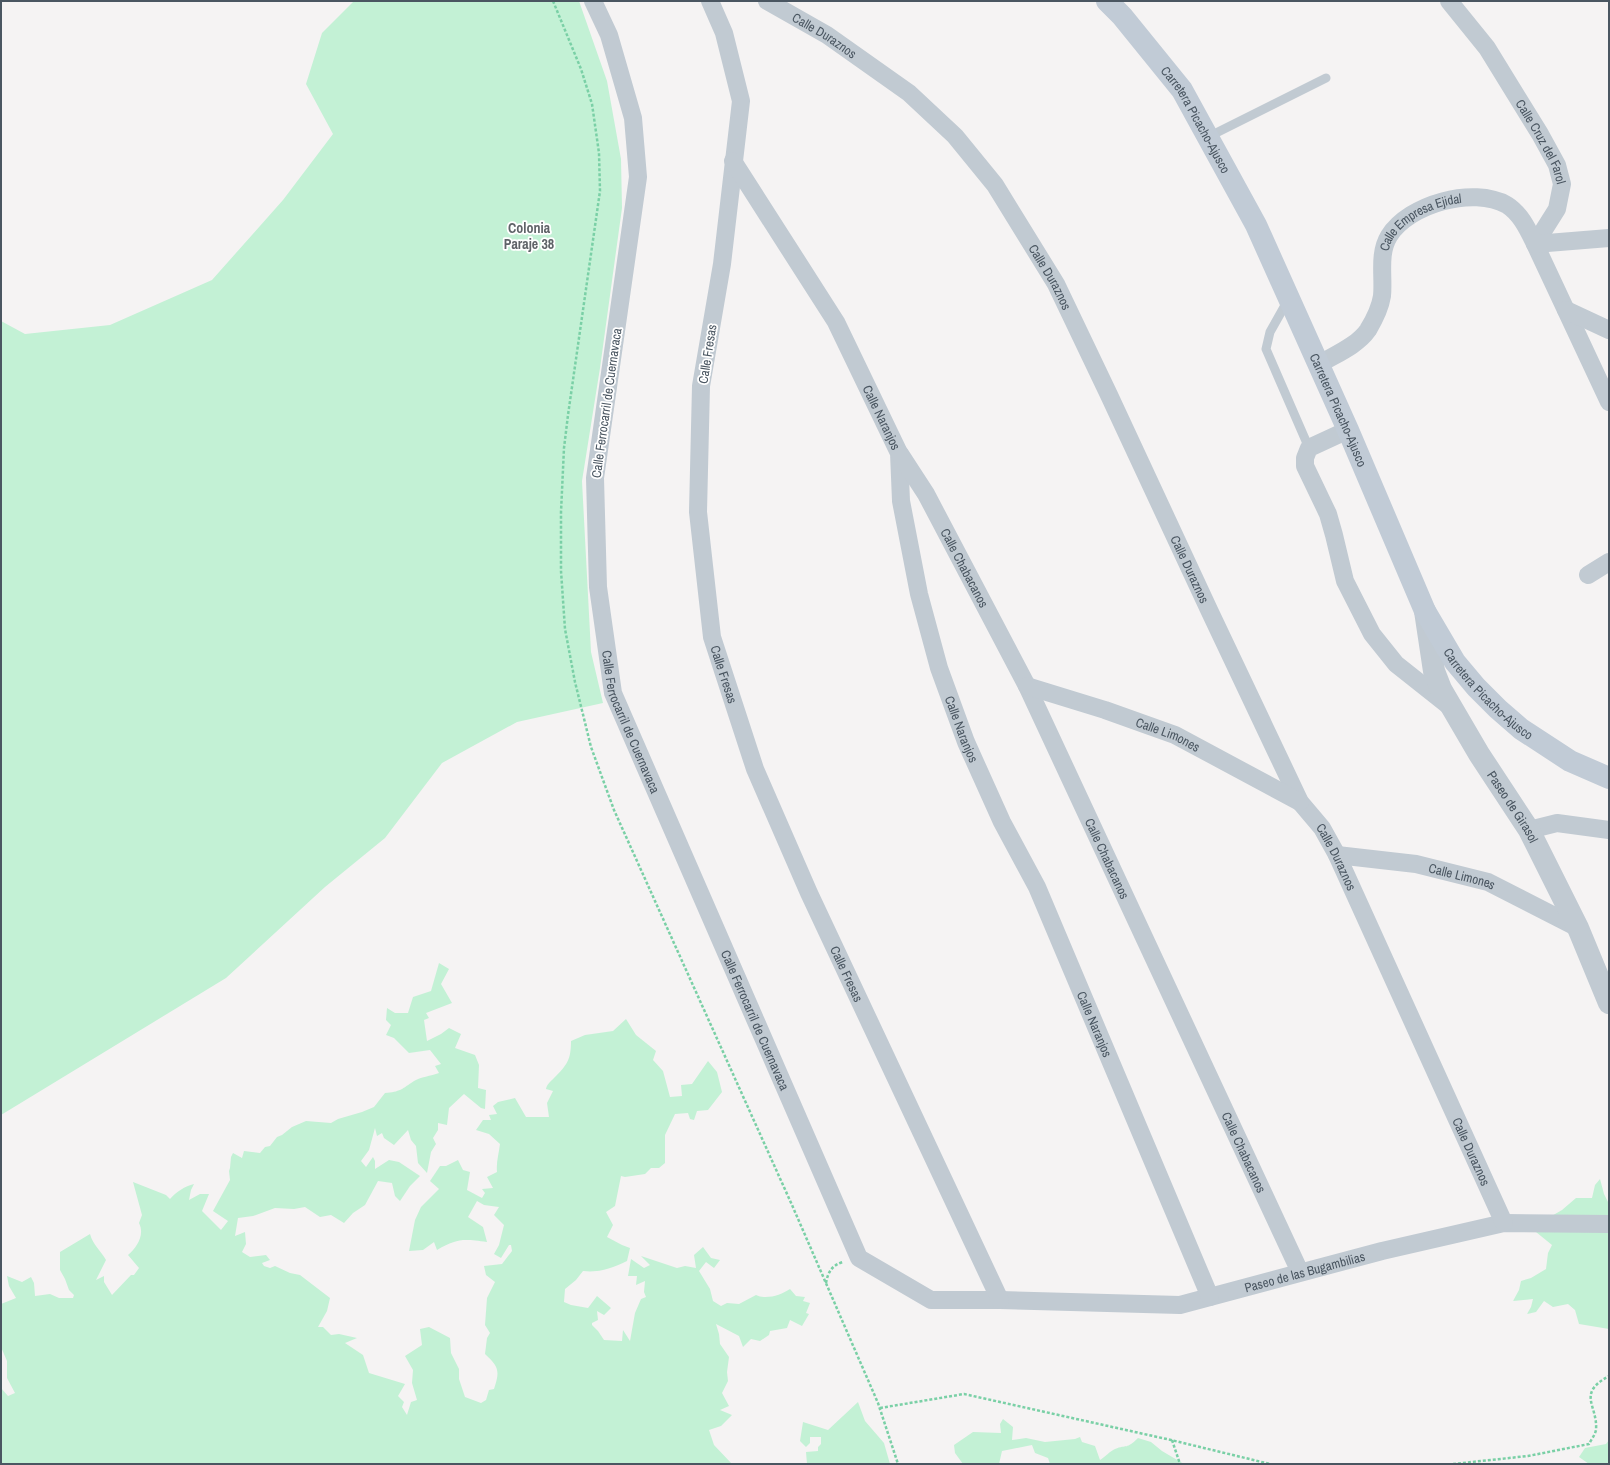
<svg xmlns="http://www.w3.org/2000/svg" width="1610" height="1465" font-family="'Archivo Narrow',sans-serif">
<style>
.green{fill:#c3f1d5}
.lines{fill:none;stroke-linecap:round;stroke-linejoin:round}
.path{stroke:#7ad0a6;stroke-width:2.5;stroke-dasharray:3 2;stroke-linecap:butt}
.service{stroke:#c1cad2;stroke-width:9}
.minor{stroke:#c1cad2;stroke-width:18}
.tertiary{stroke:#c1cad2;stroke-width:22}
.secondary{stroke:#c1cbd6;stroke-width:22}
.labels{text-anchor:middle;stroke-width:3.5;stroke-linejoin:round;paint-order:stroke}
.street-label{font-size:13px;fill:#4a5661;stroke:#fff}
.neighbourhood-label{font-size:14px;font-weight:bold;fill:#5f6368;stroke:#fff}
</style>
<rect width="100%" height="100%" fill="#f5f3f3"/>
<!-- green -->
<path class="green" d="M354,1H579L607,81L621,159L622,208L600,368L582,481L591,652L603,703L517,722L442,763L385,838L325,887L226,978L1,1115V321L25,334L110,325L212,280L283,200L333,134L306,84L322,33Z
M439,963L449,969L441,984L452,1003L426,1013L429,1018L424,1020L427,1041L441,1034L449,1028L461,1034L455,1048L475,1055L479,1065L478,1088L486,1090L485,1109L481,1108L464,1094L449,1108L447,1125L438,1123V1130L433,1138L436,1144L431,1152L427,1173L418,1163L416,1146L411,1140L408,1130L394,1145L384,1138L382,1133L377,1136L375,1128L369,1150L361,1161L366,1167L373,1157L375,1161V1169L389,1160L399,1162L420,1176L410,1186L400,1201L395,1196L392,1183L378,1181L365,1205L353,1213L344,1223L331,1215L320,1217L305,1207L294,1209L275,1208L253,1216L238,1218L235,1236L245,1232L246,1244L242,1252L250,1257L266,1255L270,1260L262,1263L264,1266L270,1268L275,1266L290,1273L300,1275L330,1298L327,1311L318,1327H323L331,1335L339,1334L357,1338L345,1343L363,1355L369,1373L405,1384L398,1396L404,1402L402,1407L407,1415L411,1402L417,1400L412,1383L413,1370L405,1356L422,1345L420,1329L429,1327L450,1338L451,1353L459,1369V1379L465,1397L481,1403L486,1400L489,1390L494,1389C500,1371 499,1367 485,1354L487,1338L490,1333L485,1325L487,1298L495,1282L486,1275L484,1266L502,1264L512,1251L511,1245H509L501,1258L494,1254L499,1245L504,1225L494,1215L499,1207L484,1205L477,1201L468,1217L483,1227L487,1242C463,1239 458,1238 437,1250L434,1242L423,1250L409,1251L415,1220L421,1207L439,1189L430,1181L440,1166H446L458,1160L463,1170L470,1172L467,1190L482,1198L485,1193L482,1189L493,1188L487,1177L497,1172C496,1162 499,1153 500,1144L489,1134L476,1130L483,1120H491L489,1115L497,1114L493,1106L498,1102L515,1098L526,1117H549L547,1103L553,1091L546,1089C547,1084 550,1082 554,1078C567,1065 571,1060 571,1041L585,1035L613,1031L626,1019L636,1035L656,1051L653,1060L663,1071L670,1097L682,1096L681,1085L692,1084L708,1061L717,1072L722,1092L708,1110L697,1111L694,1120L690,1119L688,1113L675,1114L665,1135V1163L659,1168H651L645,1174L625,1177L621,1176L615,1206L606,1212L613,1225L607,1237L622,1245L630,1248L627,1261C612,1268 599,1273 583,1271L576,1280L565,1289L564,1302L571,1305L588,1308L597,1296L611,1308L604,1315L597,1311L598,1320L592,1323V1325L598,1331L604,1340L622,1341L623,1330L630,1341L635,1313L641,1299L646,1297L644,1292L645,1281L636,1285L637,1276H628L631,1259L644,1268L650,1265L641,1256L677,1268L685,1266L696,1268L694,1255L703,1247L711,1258L720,1260L714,1268L706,1262L699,1271L710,1289L713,1301L721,1306L727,1303L739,1304L756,1295C766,1300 781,1295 790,1289L796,1296L805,1297L803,1301L810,1303L806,1313L809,1314L802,1326L790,1320L787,1328L770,1331L769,1335L760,1341L751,1339L743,1347L739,1336L716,1324L719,1334L720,1344L729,1357L727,1372L728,1381L722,1393L729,1406L720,1410L732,1415L721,1426L709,1430L714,1445L732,1464H1V1388L8,1396L15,1393L7,1378V1361L1,1347V1304L16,1298L9,1286L7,1276L22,1282L31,1277L34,1283L35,1296L50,1294L59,1298H73L74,1295L69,1290L65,1279L60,1270V1252L90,1234C93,1245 101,1251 106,1260L96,1280L104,1276V1282L112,1295L131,1275H134L139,1268L128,1255C137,1247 145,1235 139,1223L142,1215L133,1182L166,1195L170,1199C176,1192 185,1186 194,1184L191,1190L189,1200L200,1194H209L202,1211L221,1230L228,1221L213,1211L230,1180L229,1171L230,1168L231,1157L233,1153L242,1158L244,1151L260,1153L265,1147L270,1146L277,1137L282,1135L292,1127L306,1121L331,1123L338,1119L362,1112L374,1107L385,1093C400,1092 402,1089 414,1081C420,1077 431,1076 439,1073L435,1066L441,1064L430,1050L409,1053L394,1038L386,1035L391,1025L386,1020L387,1008L395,1013H408L413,997L431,991Z
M1600,1179L1604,1194L1608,1202L1609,1329L1579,1324L1575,1310L1568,1304L1553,1307L1544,1301L1536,1312L1527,1314L1531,1307L1533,1299L1513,1301L1519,1290L1521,1281L1531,1278L1546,1269L1548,1253L1552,1245L1536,1232L1543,1221L1562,1210L1576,1198H1592L1595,1185Z
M858,1402L865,1421L884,1443L890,1464H807L806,1452L818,1451V1447L821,1444V1437H810V1443L806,1447L800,1441L803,1422L828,1430Z
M1003,1419L1013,1427L1012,1440L1026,1438L1045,1442L1075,1439L1080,1437L1082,1442L1095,1446L1100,1460C1105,1457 1110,1451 1115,1449C1127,1444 1126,1450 1138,1438L1151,1442L1162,1451L1184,1464H1050L1048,1458L1035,1453L1032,1445L1002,1451L999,1464H963L955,1453L954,1445L973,1432L1001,1433L1000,1424Z
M1609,1440V1464H1589L1579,1457L1585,1448L1606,1444Z"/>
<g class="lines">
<!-- path -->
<path class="path" d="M553,1L581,69L592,104L599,153L600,191L568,415L564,448L561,512V571L565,629L575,682L591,747L614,810L792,1205L878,1403L898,1464
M826,1283C828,1272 832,1265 843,1262
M880,1408L964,1394L1171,1440L1270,1464
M1172,1440L1180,1464
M1453,1464L1528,1456L1589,1444C1591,1440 1595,1435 1596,1430C1598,1405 1576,1394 1609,1376"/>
<!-- service -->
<path class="service" d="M1208,137L1326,78
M1288,300L1270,332L1266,349L1309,448"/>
<!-- minor -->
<g class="minor">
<path id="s1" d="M593,1L609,35L633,118L638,177L595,478L598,587L613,693L859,1258L931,1300H1000L1180,1305L1382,1251L1504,1223L1609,1224"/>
<path id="s2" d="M710,1L724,33L741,101L722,264L701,386L698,512L712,637L755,769L809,893L1000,1300"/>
<path id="s3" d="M767,1L827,35L909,93L955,136L995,185L1056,284L1109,395L1210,612L1300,802L1322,828L1337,855L1504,1223"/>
<path id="s4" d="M1449,1L1487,48L1540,134L1557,165L1562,184L1557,209L1535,244L1609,402"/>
<path id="s5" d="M733,161L836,322L899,453L901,501L919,594L939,668L966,742L1002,822L1037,887L1210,1297"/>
<path d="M1566,310L1609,330"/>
<path id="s6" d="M1318,365C1334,355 1357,346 1368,330C1374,320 1380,309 1382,296C1384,277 1378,254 1389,236C1409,204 1473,186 1507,205C1521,214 1528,230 1535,244L1609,238"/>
<path d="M1348,430L1309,448L1305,458V466L1328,514L1334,535L1345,581L1372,634L1396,664L1449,706"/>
<path id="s7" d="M900,454L926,494L1027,686L1300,1272"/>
<path d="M1588,575L1609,562"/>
<path id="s8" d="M1027,686L1105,710L1175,735L1300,802"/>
<path d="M1529,830L1557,823L1609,830"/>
<path id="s9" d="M1337,855L1416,864L1488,882L1578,928"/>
</g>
<!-- tertiary -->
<path class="tertiary" id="s10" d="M1425,611L1434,671L1441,689L1479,754L1529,830L1578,928L1609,1003"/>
<!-- secondary -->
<path class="secondary" id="s11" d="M1107,1L1122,16L1182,90L1256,225L1348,430L1425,611L1455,662L1476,687L1498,709L1521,729L1570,761L1609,778"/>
</g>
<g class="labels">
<!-- street labels -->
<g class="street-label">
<text dy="5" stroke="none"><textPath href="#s3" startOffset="67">Calle Duraznos</textPath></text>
<text dy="5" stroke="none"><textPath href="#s11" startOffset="149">Carretera Picacho-Ajusco</textPath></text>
<text dy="5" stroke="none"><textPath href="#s4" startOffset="169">Calle Cruz del Farol</textPath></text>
<text dy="5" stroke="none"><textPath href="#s6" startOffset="194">Calle Empresa Ejidal</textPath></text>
<text dy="5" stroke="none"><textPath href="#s3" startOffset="403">Calle Duraznos</textPath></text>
<text transform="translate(707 354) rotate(-81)" y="5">Calle Fresas</text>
<text transform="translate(606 403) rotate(-82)" y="5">Calle Ferrocarril de Cuernavaca</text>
<text dy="5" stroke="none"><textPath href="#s11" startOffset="473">Carretera Picacho-Ajusco</textPath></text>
<text dy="5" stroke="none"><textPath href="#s5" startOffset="297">Calle Naranjos</textPath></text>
<text dy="5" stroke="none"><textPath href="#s7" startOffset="131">Calle Chabacanos</textPath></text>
<text dy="5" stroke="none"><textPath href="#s3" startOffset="727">Calle Duraznos</textPath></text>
<text dy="5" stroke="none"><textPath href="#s2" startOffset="684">Calle Fresas</textPath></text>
<text dy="5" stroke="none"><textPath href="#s11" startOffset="797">Carretera Picacho-Ajusco</textPath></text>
<text dy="5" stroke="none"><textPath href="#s1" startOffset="736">Calle Ferrocarril de Cuernavaca</textPath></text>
<text dy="5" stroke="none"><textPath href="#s5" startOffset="621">Calle Naranjos</textPath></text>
<text dy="5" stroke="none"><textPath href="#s8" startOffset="149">Calle Limones</textPath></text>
<text dy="5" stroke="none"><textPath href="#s10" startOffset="218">Paseo de Girasol</textPath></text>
<text dy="5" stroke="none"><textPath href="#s3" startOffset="1051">Calle Duraznos</textPath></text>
<text dy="5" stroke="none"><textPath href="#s7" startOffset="455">Calle Chabacanos</textPath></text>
<text dy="5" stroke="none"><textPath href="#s9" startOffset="127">Calle Limones</textPath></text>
<text dy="5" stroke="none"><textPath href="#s2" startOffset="1008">Calle Fresas</textPath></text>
<text dy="5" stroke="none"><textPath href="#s1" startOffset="1060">Calle Ferrocarril de Cuernavaca</textPath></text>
<text dy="5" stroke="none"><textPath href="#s5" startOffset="945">Calle Naranjos</textPath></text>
<text dy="5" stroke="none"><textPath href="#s3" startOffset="1375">Calle Duraznos</textPath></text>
<text dy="5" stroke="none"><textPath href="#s7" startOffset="779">Calle Chabacanos</textPath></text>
<text dy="5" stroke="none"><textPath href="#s1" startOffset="1781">Paseo de las Bugambilias</textPath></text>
</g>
<!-- neighbourhood labels -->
<g class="neighbourhood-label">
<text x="529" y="233">Colonia<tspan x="529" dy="16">Paraje 38</tspan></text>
</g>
</g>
<!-- border -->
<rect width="1610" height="1465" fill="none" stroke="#4a5661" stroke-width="4"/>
</svg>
